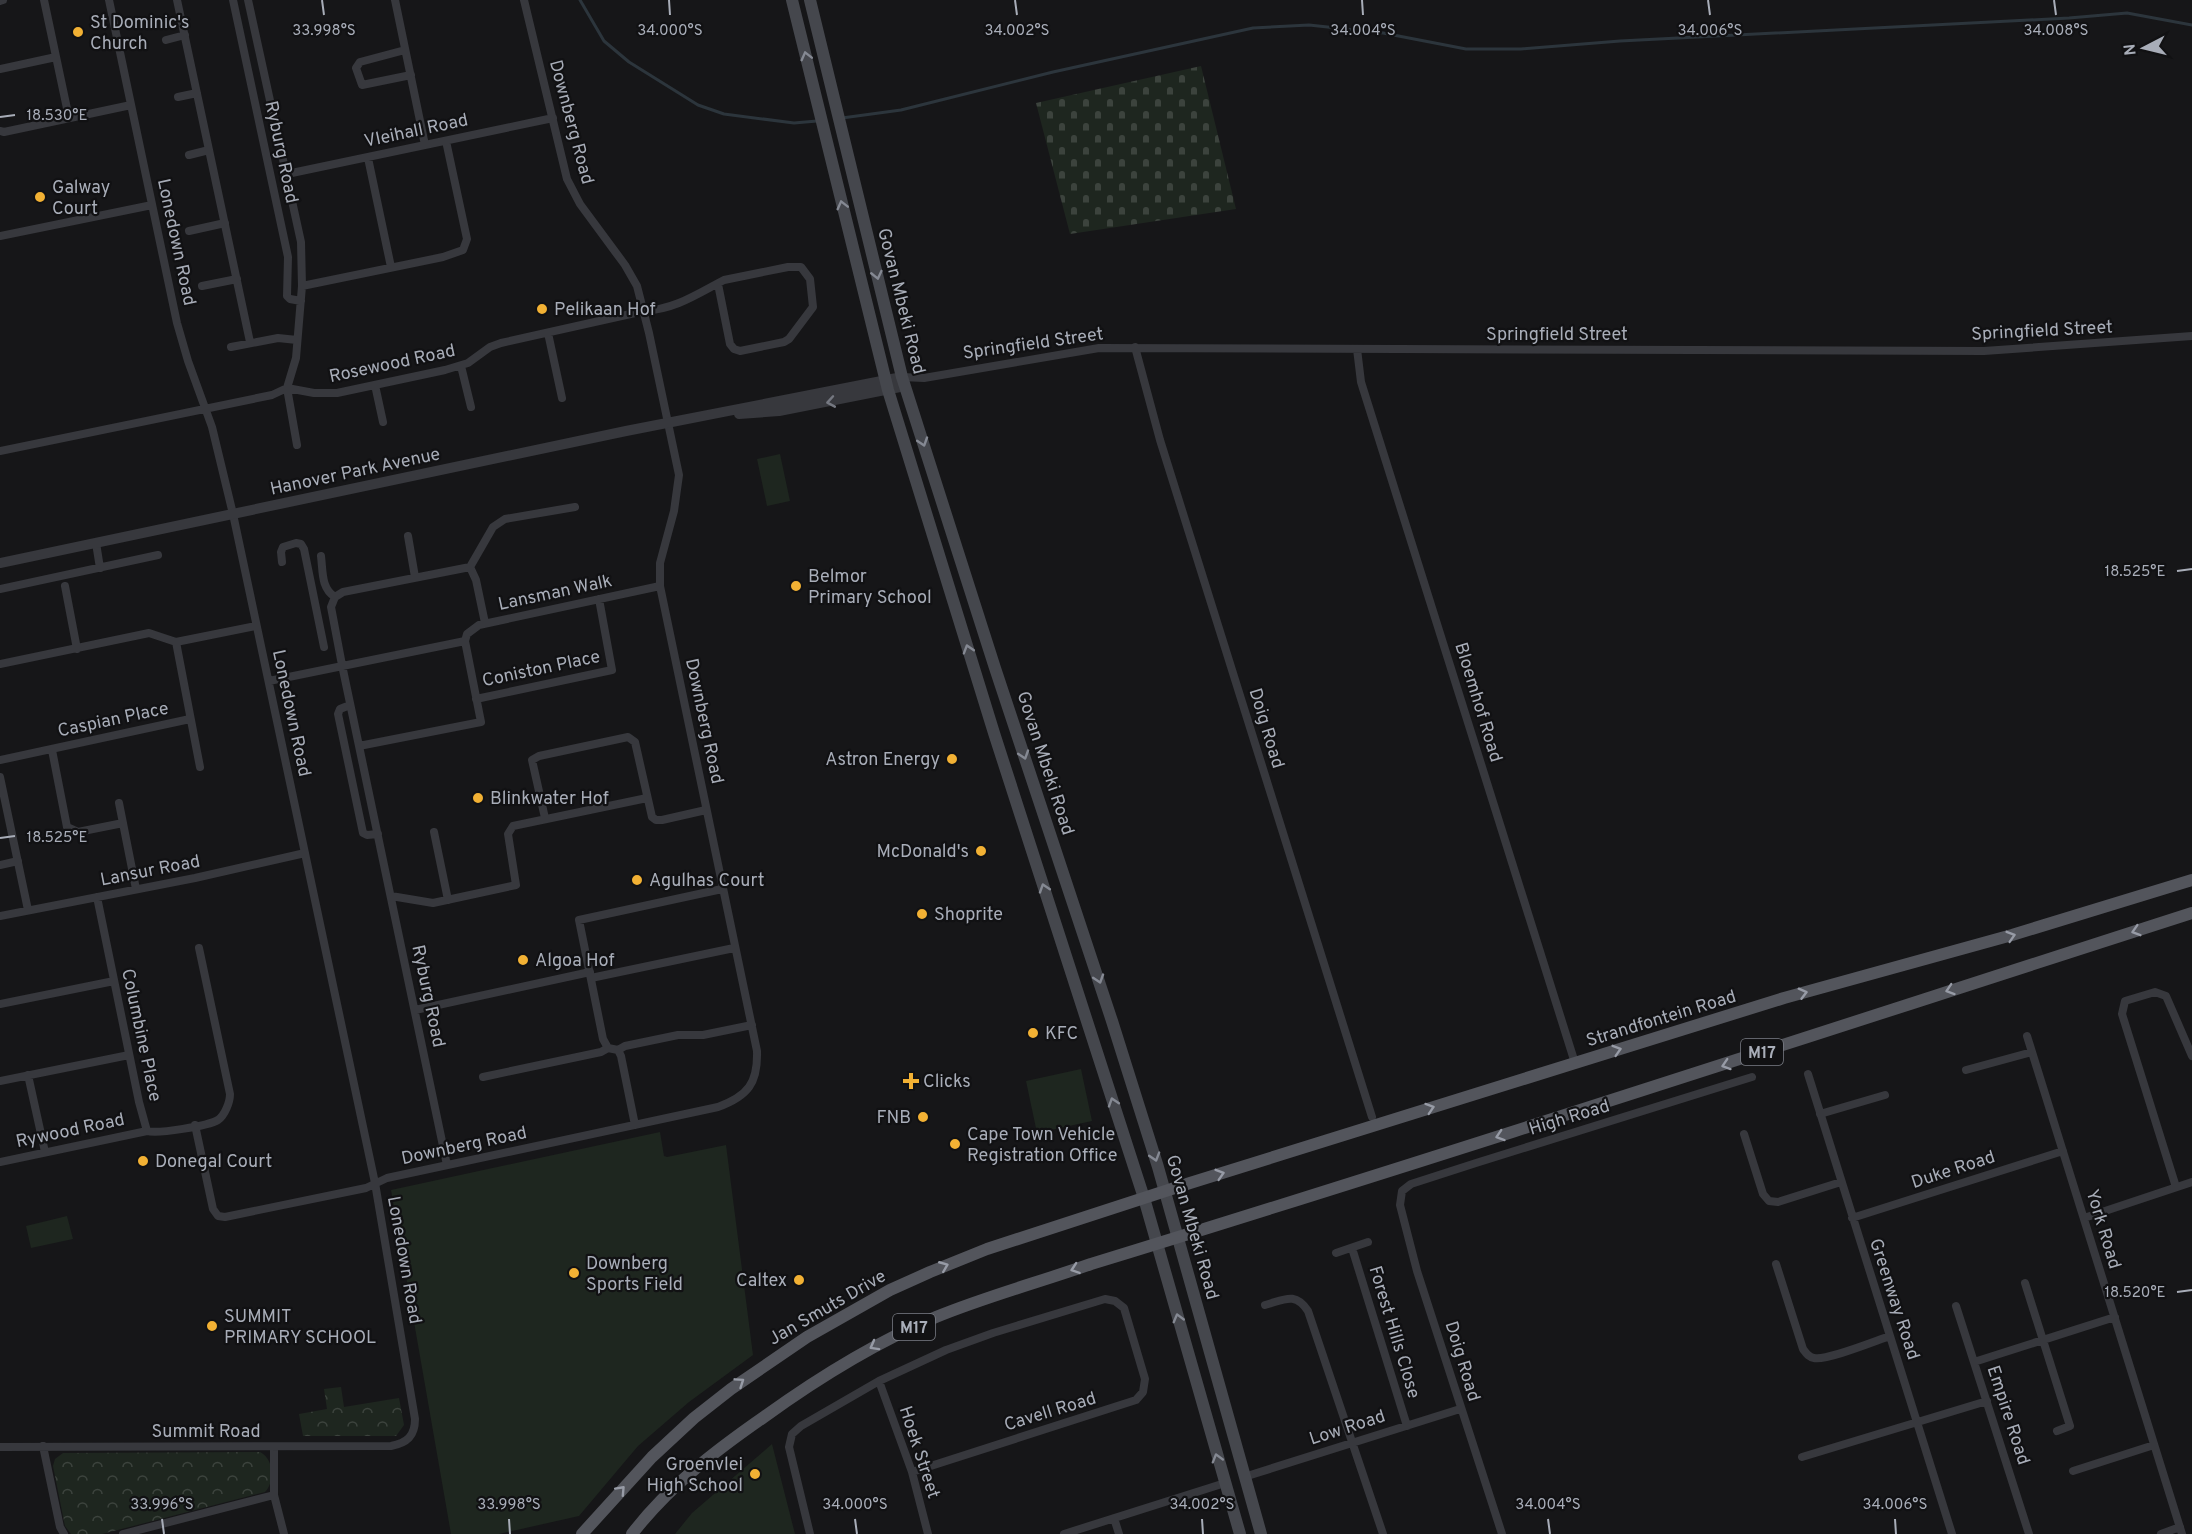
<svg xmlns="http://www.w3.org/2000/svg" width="2192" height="1534" font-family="Overpass,sans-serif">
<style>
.cemetery{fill:url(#cemetery-stones)}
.park{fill:url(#park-crowns)}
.pitch{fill:#1e261f}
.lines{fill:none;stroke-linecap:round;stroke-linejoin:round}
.stream{stroke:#2c353c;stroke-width:3}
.minor{stroke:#37383d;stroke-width:8}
.tertiary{stroke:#37383d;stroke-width:10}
.secondary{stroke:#45474d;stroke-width:12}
.primary{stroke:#53555c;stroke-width:12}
.oneway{stroke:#858993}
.oneway2{stroke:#757881}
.oneway3{stroke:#979ba6}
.ticks{fill:none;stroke:#a8adb8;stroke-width:2}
.poi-dot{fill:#f2b134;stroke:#111113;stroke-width:2}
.labels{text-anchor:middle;stroke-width:4.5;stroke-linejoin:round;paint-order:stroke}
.shield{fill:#111113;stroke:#7b7e86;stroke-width:1.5}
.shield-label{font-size:16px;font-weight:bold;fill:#a8adb8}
.poi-label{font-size:18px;fill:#a8adb8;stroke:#111113;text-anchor:start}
.street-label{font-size:18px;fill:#a8adb8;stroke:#111113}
.ticks-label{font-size:15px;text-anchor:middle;fill:#a8adb8;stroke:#111113;stroke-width:4.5;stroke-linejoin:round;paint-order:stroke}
</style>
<defs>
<pattern id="cemetery-stones" width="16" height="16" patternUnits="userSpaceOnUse" patternTransform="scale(1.5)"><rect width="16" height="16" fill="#1e261f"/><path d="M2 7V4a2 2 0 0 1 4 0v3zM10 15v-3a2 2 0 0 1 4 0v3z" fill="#3c433d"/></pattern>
<pattern id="park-crowns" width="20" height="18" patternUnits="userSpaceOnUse" patternTransform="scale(1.5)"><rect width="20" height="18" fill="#1e261f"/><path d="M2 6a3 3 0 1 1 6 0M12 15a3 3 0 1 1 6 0" fill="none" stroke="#3c433d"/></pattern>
</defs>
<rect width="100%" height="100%" fill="#161618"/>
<!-- cemetery -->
<path class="cemetery" d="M1201,66L1236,209L1070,234L1036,103Z"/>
<!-- park -->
<path class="park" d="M341,1387L344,1407L399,1398L404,1425L396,1436H303L299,1414L327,1409L324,1389Z
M260,1452C274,1459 275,1482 265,1492L102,1534H71L65,1526L53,1466L55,1459L63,1453Z"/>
<!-- pitch -->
<path class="pitch" d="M780,454L790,501L767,506L757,459Z
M1081,1069L1092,1121L1037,1133L1026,1081Z
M660,1132L664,1156L667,1157L726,1145L753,1355L689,1402L638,1446L579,1516L499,1534H451L391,1190Z
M67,1216L73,1239L31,1248L26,1226Z
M772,1444L795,1534H675L692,1513Z"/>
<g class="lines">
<!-- stream -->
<path class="stream" d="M580,0L604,41L629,62L698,105L724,114L794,123L817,121
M842,118L901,110L1053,72L1253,28L1309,25L1383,33L1466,49H1521L1620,41L2069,18L2127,13L2192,25"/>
<!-- minor -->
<path class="minor" d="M44,0L69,118
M177,0L250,342
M233,0L288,257L287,296L290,299L301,301
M248,0L301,242L302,286L296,358L287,388L297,445
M395,0L425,145
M0,1L3,0
M166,40L185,35
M405,50L360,62L356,68L362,85L411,75
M0,69L56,57
M178,97L197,93
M0,131L4,132L131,105
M189,155L209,150
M368,158L391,267
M287,174L553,118
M189,231L225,223
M0,236L152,205
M202,286L237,279
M302,286L443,257L463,250L467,239L446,141
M548,333L562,398
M231,347L278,338L297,340
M1135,347L1160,440L1372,1117
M1357,349L1361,382L1575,1063
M461,366L471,407
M902,377L924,378L1099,348L1984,351L2192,336
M375,385L383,422
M0,451L272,395L287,388L314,393H337L445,370L468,363L490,347L501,343L644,311C676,309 697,294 724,280L788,267H801L810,279L813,307L789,339L784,342L740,351L734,349L730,344L718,284
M408,536L415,577
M96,543L100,568
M321,556C323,572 321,588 335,597
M282,562L281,552L283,547L296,543L301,544L304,549L324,647
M470,567L493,527L505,519L575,507
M470,567L476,580L485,623
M65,586L77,649
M0,589L158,555
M335,597L331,607L342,665L447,1165
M335,597L343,592L470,567
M465,641L467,634L479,625L660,586
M176,642L200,767
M176,642L256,626
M0,664L149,633L176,642
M269,681L465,641
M476,699L612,670L599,599
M350,705L340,709L338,714L363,833L367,835L378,834
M359,746L481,722L465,641
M52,750L67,827L78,832L123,823
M0,760L190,719
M0,777L28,910
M119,803L136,889
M545,818L532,760L539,756L628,737L635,742L652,817L656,820H662L706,810
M434,832L448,900
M0,865L18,861
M391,896L433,903L516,885L508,834L513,826L647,798
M97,897L139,1102L147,1131
M0,916L195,878L305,853
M591,978L734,948
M0,1004L114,981
M415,1010L590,972
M2027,1036L2182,1534
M618,1050L625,1046L678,1035H703L752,1025
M1966,1070L2032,1052
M1808,1074L1952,1534
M28,1075L45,1152
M483,1077L601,1052L608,1048
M0,1081L129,1055
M1820,1114L1885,1095
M195,1125L213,1209L218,1216L225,1217L366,1188L387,1178L718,1107C748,1096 758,1083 757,1051L660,586V563L674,511L679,475L649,333L637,286L625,265L580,204L567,179L524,0
M635,1125L621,1056L618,1050L608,1048L603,1039L579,920L722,889
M1744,1134L1763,1194L1769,1201L1778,1202L1841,1182
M0,1162L147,1131C158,1134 208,1126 218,1120C225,1115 230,1102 230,1094L199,948
M2176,1187L2122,1014L2125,1001L2155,992L2166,996L2192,1056
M1852,1218L2063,1151
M2084,1218L2192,1182
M1352,1248L1407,1426
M1336,1253L1368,1242
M1776,1264L1803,1349C1806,1353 1808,1357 1814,1358C1826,1361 1875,1341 1890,1336
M2025,1283L2070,1426L2057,1431
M1265,1305C1284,1300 1295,1291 1308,1311L1383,1534
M1956,1306L2029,1534
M1974,1362L2115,1317
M879,1381L912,1472L928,1534
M43,1446L60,1527L64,1534
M0,1447L391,1446C407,1443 415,1436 415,1419L375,1183L233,514L212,427L188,361L177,323L109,0
M274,1447V1495L284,1534
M1802,1457L1987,1401
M2073,1471L2154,1445
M1244,1477L1460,1409
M1114,1518L1119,1534
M123,1534L274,1495
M810,1534L789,1447L792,1434L801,1426L879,1381L946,1350L993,1333L1105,1299L1115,1301L1124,1308L1145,1379L1143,1392L1136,1400L912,1472
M1064,1534L1225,1483
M1502,1534L1417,1271L1400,1205L1402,1191L1411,1184L1476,1163L1752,1077
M2161,1534L2180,1527"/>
<!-- tertiary -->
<path class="tertiary" d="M739,414L779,411L905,386
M0,563L626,431L902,377"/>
<!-- secondary -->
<path class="secondary" d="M792,0L888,390L994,733L1144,1198L1240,1534
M810,0L902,377L995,668L1112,1021L1158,1167L1261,1534"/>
<!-- primary -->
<path class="primary" d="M582,1534L652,1457L694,1418L731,1389L807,1337L890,1290L930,1272L987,1249L1190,1183L1575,1063L1784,998L2012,935L2192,880
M632,1534C668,1487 715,1451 764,1417C818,1378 874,1343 936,1317C987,1296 1040,1282 1091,1264C1459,1151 1825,1031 2192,913"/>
</g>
<!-- one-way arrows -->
<defs><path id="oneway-chevron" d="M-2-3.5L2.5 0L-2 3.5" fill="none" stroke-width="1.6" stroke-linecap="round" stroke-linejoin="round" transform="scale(1.5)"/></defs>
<g class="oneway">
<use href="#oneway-chevron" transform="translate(806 56) rotate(-104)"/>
<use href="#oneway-chevron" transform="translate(842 205) rotate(-104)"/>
<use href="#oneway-chevron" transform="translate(877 275) rotate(77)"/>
<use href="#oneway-chevron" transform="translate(923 442) rotate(72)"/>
<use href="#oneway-chevron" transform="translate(968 649) rotate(-107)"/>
<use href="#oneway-chevron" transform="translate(1024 755) rotate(72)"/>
<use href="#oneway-chevron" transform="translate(1044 888) rotate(-108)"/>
<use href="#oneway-chevron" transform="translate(1099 979) rotate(72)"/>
<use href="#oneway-chevron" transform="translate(1113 1102) rotate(-108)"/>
<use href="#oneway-chevron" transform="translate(1155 1157) rotate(73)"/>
<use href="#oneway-chevron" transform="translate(1178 1318) rotate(-105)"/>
<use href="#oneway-chevron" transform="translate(1217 1458) rotate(-106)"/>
</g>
<use class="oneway2" href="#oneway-chevron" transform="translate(831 402) rotate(170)"/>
<g class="oneway3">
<use href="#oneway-chevron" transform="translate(2136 931) rotate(163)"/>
<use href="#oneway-chevron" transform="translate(2011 936) rotate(-17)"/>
<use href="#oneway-chevron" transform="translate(1950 990) rotate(162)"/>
<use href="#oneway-chevron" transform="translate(1803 993) rotate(-15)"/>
<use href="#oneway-chevron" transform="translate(1617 1050) rotate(-17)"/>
<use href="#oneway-chevron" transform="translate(1726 1065) rotate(162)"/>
<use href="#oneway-chevron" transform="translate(1430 1108) rotate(-18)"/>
<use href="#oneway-chevron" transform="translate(1500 1136) rotate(162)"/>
<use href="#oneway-chevron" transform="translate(1220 1174) rotate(-17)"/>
<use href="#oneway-chevron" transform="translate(944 1266) rotate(-22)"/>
<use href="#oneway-chevron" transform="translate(1075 1269) rotate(161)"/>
<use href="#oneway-chevron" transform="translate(874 1346) rotate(151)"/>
<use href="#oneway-chevron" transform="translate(740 1382) rotate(-34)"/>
<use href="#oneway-chevron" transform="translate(621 1490) rotate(-47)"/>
</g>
<!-- ticks -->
<path class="ticks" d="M322,0L324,15M669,0L670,15M1015,0L1017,15M1362,0L1363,15M1708,0L1710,15M2054,0L2056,15M0,117L15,115M2177,571L2192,569M0,838L15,836M2177,1292L2192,1290M162,1519L164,1534M509,1519L510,1534M855,1519L857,1534M1202,1519L1203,1534M1548,1519L1550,1534M1895,1519L1896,1534"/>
<!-- markers -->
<g class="poi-dot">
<circle cx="78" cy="32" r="6"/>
<circle cx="40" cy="197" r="6"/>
<circle cx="542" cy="309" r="6"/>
<circle cx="796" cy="586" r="6"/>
<circle cx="952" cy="759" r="6"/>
<circle cx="478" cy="798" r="6"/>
<circle cx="981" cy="851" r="6"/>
<circle cx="637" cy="880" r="6"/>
<circle cx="922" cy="914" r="6"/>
<circle cx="523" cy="960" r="6"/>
<circle cx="1033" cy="1033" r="6"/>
<path d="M908 1072h6v6h6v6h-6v6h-6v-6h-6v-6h6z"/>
<circle cx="923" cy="1117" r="6"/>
<circle cx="955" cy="1144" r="6"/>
<circle cx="143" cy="1161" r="6"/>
<circle cx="574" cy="1273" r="6"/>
<circle cx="799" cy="1280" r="6"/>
<circle cx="212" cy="1326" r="6"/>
<circle cx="755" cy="1474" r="6"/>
</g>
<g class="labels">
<!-- shield labels -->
<g class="shield">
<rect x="1741" y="1039" width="42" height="26" rx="4.5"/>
<rect x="893" y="1314" width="42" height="26" rx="4.5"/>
</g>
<g class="shield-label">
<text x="1762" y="1058">M17</text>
<text x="914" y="1333">M17</text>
</g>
<!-- poi labels -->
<g class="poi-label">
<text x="90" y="28">St Dominic's<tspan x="90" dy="21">Church</tspan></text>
<text x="52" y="193">Galway<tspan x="52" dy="21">Court</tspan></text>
<text x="554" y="315">Pelikaan Hof</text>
<text x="808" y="582">Belmor<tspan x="808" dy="21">Primary School</tspan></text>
<text x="940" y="765" text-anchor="end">Astron Energy</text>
<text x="490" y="804">Blinkwater Hof</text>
<text x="969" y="857" text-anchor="end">McDonald's</text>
<text x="649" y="886">Agulhas Court</text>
<text x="934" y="920">Shoprite</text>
<text x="535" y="966">Algoa Hof</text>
<text x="1045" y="1039">KFC</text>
<text x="923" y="1087">Clicks</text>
<text x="911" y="1123" text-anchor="end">FNB</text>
<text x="967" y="1140">Cape Town Vehicle<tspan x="967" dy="21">Registration Office</tspan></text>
<text x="155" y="1167">Donegal Court</text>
<text x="586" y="1269">Downberg<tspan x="586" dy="21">Sports Field</tspan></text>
<text x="787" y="1286" text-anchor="end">Caltex</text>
<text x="224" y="1322">SUMMIT<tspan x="224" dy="21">PRIMARY SCHOOL</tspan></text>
<text x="743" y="1470" text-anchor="end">Groenvlei<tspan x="743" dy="21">High School</tspan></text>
</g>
<!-- street labels -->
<g class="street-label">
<text transform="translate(572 122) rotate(75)" y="6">Downberg Road</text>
<text transform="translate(416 130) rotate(-12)" y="6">Vleihall Road</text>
<text transform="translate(282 152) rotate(78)" y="6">Ryburg Road</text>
<text transform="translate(177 242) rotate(78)" y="6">Lonedown Road</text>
<text transform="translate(902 301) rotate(76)" y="6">Govan Mbeki Road</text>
<text transform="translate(2042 330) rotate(-3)" y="6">Springfield Street</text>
<text x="1557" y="340">Springfield Street</text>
<text transform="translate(1033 343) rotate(-8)" y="6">Springfield Street</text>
<text transform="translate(392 363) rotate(-12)" y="6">Rosewood Road</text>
<text transform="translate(355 471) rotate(-12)" y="6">Hanover Park Avenue</text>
<text transform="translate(555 592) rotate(-12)" y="6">Lansman Walk</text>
<text transform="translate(541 668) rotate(-12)" y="6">Coniston Place</text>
<text transform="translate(1479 702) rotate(73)" y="6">Bloemhof Road</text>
<text transform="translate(292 713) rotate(78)" y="6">Lonedown Road</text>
<text transform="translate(113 719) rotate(-12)" y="6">Caspian Place</text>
<text transform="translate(705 721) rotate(78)" y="6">Downberg Road</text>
<text transform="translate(1267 728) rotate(73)" y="6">Doig Road</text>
<text transform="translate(1046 763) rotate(72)" y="6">Govan Mbeki Road</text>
<text transform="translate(150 870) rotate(-11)" y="6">Lansur Road</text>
<text transform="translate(429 996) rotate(78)" y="6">Ryburg Road</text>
<text transform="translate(1661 1018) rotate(-17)" y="6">Strandfontein Road</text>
<text transform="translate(142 1035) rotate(78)" y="6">Columbine Place</text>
<text transform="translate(1569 1117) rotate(-17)" y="6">High Road</text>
<text transform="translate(70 1130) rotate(-12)" y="6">Rywood Road</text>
<text transform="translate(464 1145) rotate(-12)" y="6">Downberg Road</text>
<text transform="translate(1953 1169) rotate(-18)" y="6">Duke Road</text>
<text transform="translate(1193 1227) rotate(74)" y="6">Govan Mbeki Road</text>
<text transform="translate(2104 1229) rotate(73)" y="6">York Road</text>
<text transform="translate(405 1260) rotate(80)" y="6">Lonedown Road</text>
<text transform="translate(1895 1299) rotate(72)" y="6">Greenway Road</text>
<text transform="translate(827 1307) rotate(-30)" y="6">Jan Smuts Drive</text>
<text transform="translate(1395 1332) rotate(73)" y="6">Forest Hills Close</text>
<text transform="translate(1463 1361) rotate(73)" y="6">Doig Road</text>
<text transform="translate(1050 1411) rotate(-17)" y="6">Cavell Road</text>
<text transform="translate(2009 1415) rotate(72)" y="6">Empire Road</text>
<text transform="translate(1347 1427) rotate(-18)" y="6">Low Road</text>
<text x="206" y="1437">Summit Road</text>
<text transform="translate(920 1452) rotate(72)" y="6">Hoek Street</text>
</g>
</g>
<g class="ticks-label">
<text x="324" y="35">33.998°S</text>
<text x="670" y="35">34.000°S</text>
<text x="1017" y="35">34.002°S</text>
<text x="1363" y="35">34.004°S</text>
<text x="1710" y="35">34.006°S</text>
<text x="2056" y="35">34.008°S</text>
<text x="57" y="120">18.530°E</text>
<text x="2135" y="576">18.525°E</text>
<text x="57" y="842">18.525°E</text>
<text x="2135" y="1297">18.520°E</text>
<text x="162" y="1509">33.996°S</text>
<text x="509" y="1509">33.998°S</text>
<text x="855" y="1509">34.000°S</text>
<text x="1202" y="1509">34.002°S</text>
<text x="1548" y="1509">34.004°S</text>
<text x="1895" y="1509">34.006°S</text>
</g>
<!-- north arrow -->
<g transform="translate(2144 48) rotate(263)" stroke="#111113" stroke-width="4.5" paint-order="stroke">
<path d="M0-4.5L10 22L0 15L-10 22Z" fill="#a8adb8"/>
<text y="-9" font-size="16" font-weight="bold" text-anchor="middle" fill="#a8adb8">N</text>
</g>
</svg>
